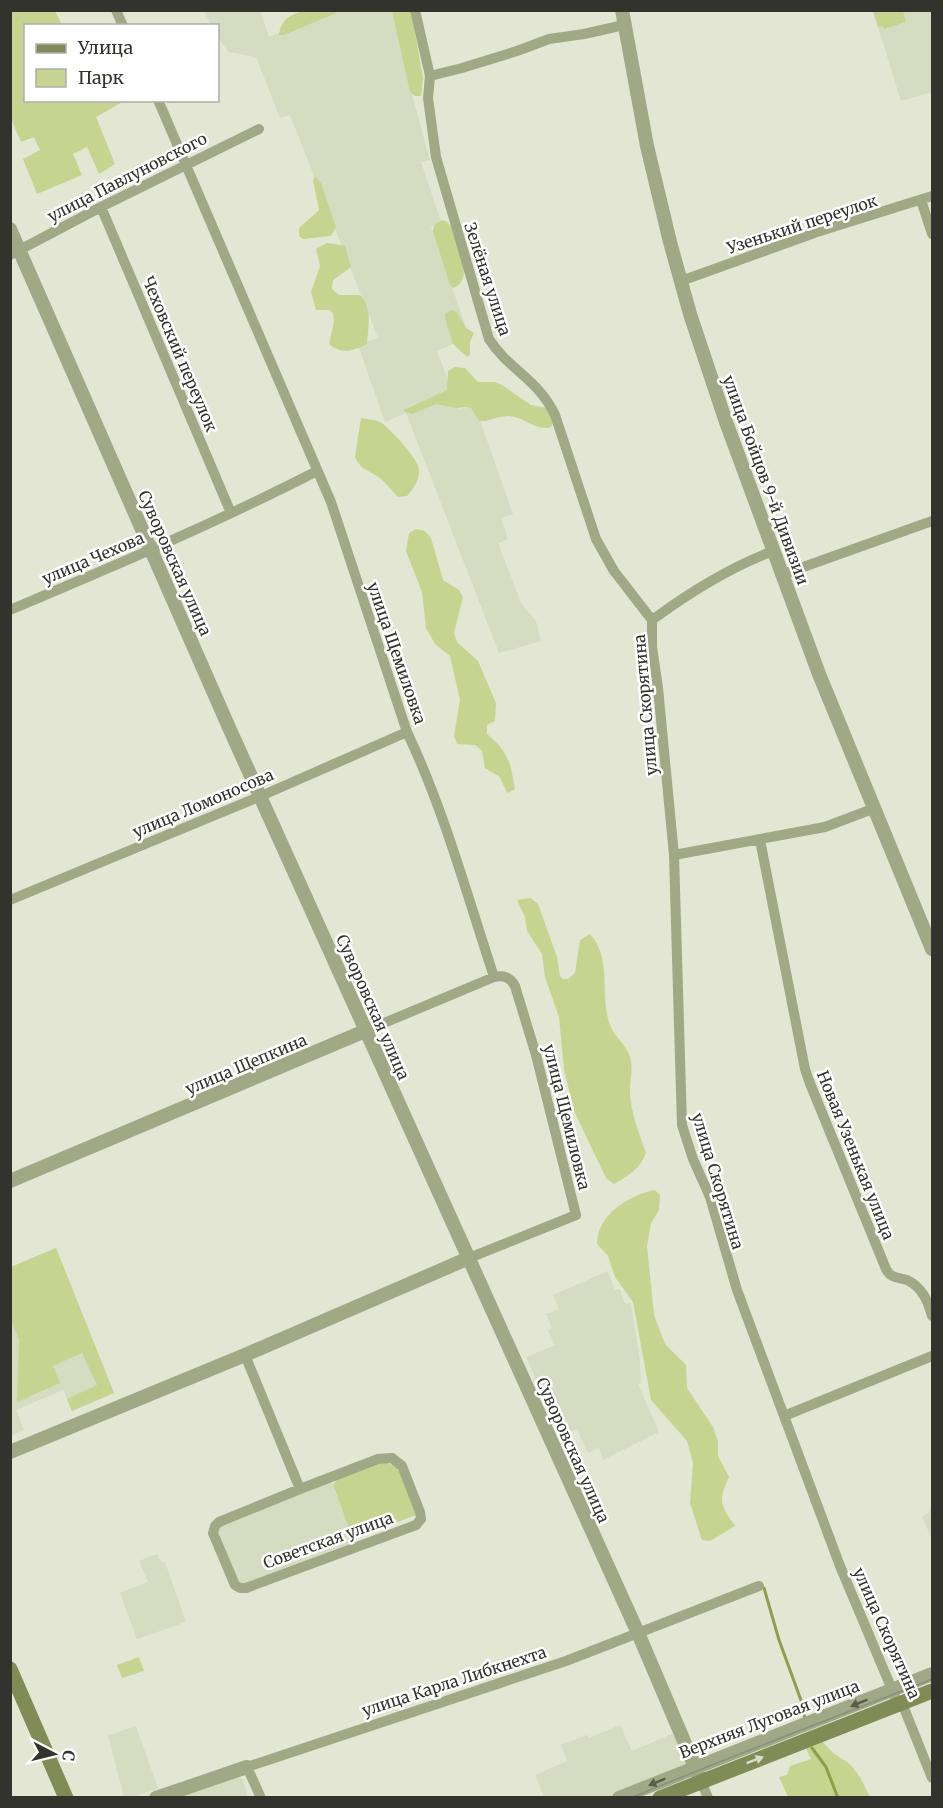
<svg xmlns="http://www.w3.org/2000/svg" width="943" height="1808" font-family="Merriweather,serif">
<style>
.built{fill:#d6dcc2}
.green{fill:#c6d490}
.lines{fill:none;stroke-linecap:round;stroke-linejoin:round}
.stream{stroke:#909e4b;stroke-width:3}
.minor{stroke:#a1a885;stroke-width:10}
.tertiary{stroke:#a1a885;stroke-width:14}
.secondary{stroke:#818b56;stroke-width:15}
.tram{stroke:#8c8e81;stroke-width:1.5}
.oneway{fill:#595c4b}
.oneway2{fill:#d9dccc}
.labels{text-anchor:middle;stroke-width:5;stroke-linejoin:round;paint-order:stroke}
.street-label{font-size:16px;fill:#32332c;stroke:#fff}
</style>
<rect width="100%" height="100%" fill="#e2e6d3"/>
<!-- built -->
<path class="built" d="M204,11H260L269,37L335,11H394L407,76L430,160L421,162L441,222L431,227L469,336L437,351L459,409L475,406L513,514L501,518L508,539L498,543L521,603L536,621L541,641L499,653L406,413L385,422L358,345L378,338L290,115L280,118L256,57L229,52L218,38V26L211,25Z
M873,11H932V92L901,101Z
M56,1248L114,1393L72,1411L63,1390L16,1410L24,1430L11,1436V1267Z
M608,1271L615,1290L620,1289L625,1304L631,1303L640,1362L641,1383L638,1384L659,1432L603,1460L599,1448L588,1453L577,1429L560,1436L526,1357L555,1345L548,1330L552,1328L546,1314L559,1309L553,1295Z
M331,1481L354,1542L241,1587L217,1528Z
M932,1499V1498V1540L922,1516L929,1513Z
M157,1554L161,1562H165L186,1622L137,1639L120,1593L148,1582L139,1561Z
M620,1725L632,1751L674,1733L687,1763L685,1767L613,1797H544L535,1775L567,1761L561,1745L587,1735L589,1738Z
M136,1726L158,1788L134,1797H124L108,1736Z
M239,1777L243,1779L248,1797L173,1798Z"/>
<!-- green -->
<path class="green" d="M304,10L336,11V13L284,35H279C282,17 289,17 304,10Z
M10,11H55L62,25L26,26V100L124,101L96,117L115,164L99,174L87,147L73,154L82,175L37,194L23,159L40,150L34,137L21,142L11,119Z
M392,11H411L423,78L421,96H415L410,92Z
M873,11H903L906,22L884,29L883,26L878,27Z
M315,176L321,183L336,227L331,236L303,239L299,236V228L319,210L313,180Z
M442,220L447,222L451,227C456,243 476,280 453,288L450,285L433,232L434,225Z
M327,243L345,246L351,267L333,280L332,289L339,295H360C373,309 368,327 367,344C353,351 342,355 329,344L334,322L333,313L329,310H316L311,292L320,266L316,249Z
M451,310L457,312L466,328L474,333L470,342V355L467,357L452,343C451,333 445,324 445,314Z
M455,367L465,368L478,382H495L502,385L531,405L546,408L554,421L551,427C536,432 523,416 508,416C498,416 489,422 479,421L471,408L467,407L456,408L436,404L412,414L405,412L404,410L447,390L448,371Z
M361,418C367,419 375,420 380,422C388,426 416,457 418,466C422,476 414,489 407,496L398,497C392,491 387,484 381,479C372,471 361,471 355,457Z
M416,529L425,531L431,538L443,580L459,590L463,597L454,633L457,642L478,661L496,703L495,721L487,725V734C509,753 510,761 515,789L507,793L500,777L485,768L482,751L475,745L457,744L454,736L460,700L450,656L435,644L426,628L422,592L406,551L409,533Z
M531,898L538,904L557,957L560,976L563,979H568L575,973L580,940L590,934C612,958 600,993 609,1022C612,1034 624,1043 629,1054C634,1066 630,1078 630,1090C630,1112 639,1133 646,1153C640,1169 628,1176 614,1184L606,1178L574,1111L564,1069L559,1017L545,977L542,954L527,931L525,917L517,900Z
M655,1190L660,1195L659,1210L651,1223L647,1246L654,1315L665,1344L686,1365L687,1388L713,1427L718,1442V1456L729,1477C718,1500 720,1505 735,1526L710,1541L702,1540L690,1503L693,1463L687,1441L651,1400L633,1302L615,1277L608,1256L597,1244C597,1215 629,1195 655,1190Z
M56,1248L114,1393L72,1411L67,1399L97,1385L82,1353L53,1366L60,1383L17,1402L19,1340L11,1320V1267Z
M385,1462L397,1467L416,1515L356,1538L351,1534L333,1485L337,1479Z
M139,1657L144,1671L122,1678L117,1665Z
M820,1739L832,1752L850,1764L860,1777L870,1797H788L779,1777L787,1775L790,1766L811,1759L805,1746Z"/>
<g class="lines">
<!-- stream -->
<path class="stream" d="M764,1588L779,1640L802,1703L805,1720
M812,1748L826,1767L838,1798"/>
<!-- minor -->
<path class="minor" d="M116,10L123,26
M415,10L430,76L428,98L436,157L489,339C509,370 538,379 555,415L596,539L614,571L652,620
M430,76L462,68L517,51L549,39L584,34L624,25
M158,100L331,502L407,732C444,810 467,895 494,977
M921,200L932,234
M101,207L231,513
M10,255L101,207L259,129
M681,281L817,232L932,196
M773,551C728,568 690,592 652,620V647L658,688L674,855L682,1125L693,1159L710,1197L737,1290L840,1566L896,1699L902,1703L932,1778
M781,575L932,521
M10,610C114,566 218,522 317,471
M760,840L805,1069L809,1081L886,1269C891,1279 898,1277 907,1280C922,1287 928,1301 932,1316
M674,855L825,827L875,808
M10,900L261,796L407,732
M365,1031L494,977C504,975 510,977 515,986L536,1055L576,1215L469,1258
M245,1355L300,1489L219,1522L215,1526L213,1533L235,1585L240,1588H246L416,1525L421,1519L420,1512L402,1466L392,1458L378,1459L300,1489
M784,1416L932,1356
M701,1781L708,1798
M261,1798L247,1767L566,1661L759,1586"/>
<!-- tertiary -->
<path class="tertiary" d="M622,10L647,146L670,242L690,314L726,422L819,674L932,949
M10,229L231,732L638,1633L701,1781
M10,1181L365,1031
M10,1452L245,1355L469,1258
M156,1798L247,1767
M619,1798L932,1674"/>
<!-- secondary -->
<path class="secondary" d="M10,1669L66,1798
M660,1798L932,1691"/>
<!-- tram -->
<path class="tram" d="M631,1798C730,1756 832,1719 932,1679"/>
</g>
<!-- one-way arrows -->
<defs><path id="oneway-solid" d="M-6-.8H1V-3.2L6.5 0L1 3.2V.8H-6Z" transform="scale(1.5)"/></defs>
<g class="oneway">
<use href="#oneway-solid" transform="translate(859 1703) rotate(158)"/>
<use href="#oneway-solid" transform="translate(657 1782) rotate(158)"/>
</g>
<use class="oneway2" href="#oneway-solid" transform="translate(755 1760) rotate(-21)"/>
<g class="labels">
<!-- street labels -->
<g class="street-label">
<text transform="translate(127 177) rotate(-27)" y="6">улица Павлуновского</text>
<text transform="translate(802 224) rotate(-18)" y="6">Узенький переулок</text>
<text transform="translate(488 279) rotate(72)" y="6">Зелёная улица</text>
<text transform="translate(180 354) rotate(67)" y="6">Чеховский переулок</text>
<text transform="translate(766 480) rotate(70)" y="6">улица Бойцов 9-й Дивизии</text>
<text transform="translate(93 558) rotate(-23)" y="6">улица Чехова</text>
<text transform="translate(175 563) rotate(66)" y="6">Суворовская улица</text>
<text transform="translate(397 653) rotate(71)" y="6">улица Щемиловка</text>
<text transform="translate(645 705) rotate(-95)" y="6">улица Скорятина</text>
<text transform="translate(203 803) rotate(-23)" y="6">улица Ломоносова</text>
<text transform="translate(373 1007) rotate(66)" y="6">Суворовская улица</text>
<text transform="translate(246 1064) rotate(-23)" y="6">улица Щепкина</text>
<text transform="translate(567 1117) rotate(76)" y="6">улица Щемиловка</text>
<text transform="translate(856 1155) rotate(68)" y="6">Новая Узенькая улица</text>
<text transform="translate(718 1181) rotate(73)" y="6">улица Скорятина</text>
<text transform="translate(573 1450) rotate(66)" y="6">Суворовская улица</text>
<text transform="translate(328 1540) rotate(-20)" y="6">Советская улица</text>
<text transform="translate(887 1633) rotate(66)" y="6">улица Скорятина</text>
<text transform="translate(454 1681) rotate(-18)" y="6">улица Карла Либкнехта</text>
<text transform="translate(769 1719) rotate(-21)" y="6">Верхняя Луговая улица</text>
</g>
</g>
<!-- border -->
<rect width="943" height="1808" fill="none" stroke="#32332c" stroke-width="24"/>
<!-- legend -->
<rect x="24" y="24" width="195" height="78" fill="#ffffff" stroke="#adadab" stroke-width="1.5"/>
<rect x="36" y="44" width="30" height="9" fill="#818b56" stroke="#adadab" stroke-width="1.5"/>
<text x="78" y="54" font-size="18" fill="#32332c">Улица</text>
<rect x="36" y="69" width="30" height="18" fill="#c6d490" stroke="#adadab" stroke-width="1.5"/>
<text x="78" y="84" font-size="18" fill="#32332c">Парк</text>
<!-- north arrow -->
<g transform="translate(54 1754) rotate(97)" stroke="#ffffff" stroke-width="4.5" paint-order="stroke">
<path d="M0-4.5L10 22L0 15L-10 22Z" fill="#32332c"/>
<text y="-9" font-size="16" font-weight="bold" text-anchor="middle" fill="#32332c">С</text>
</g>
</svg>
